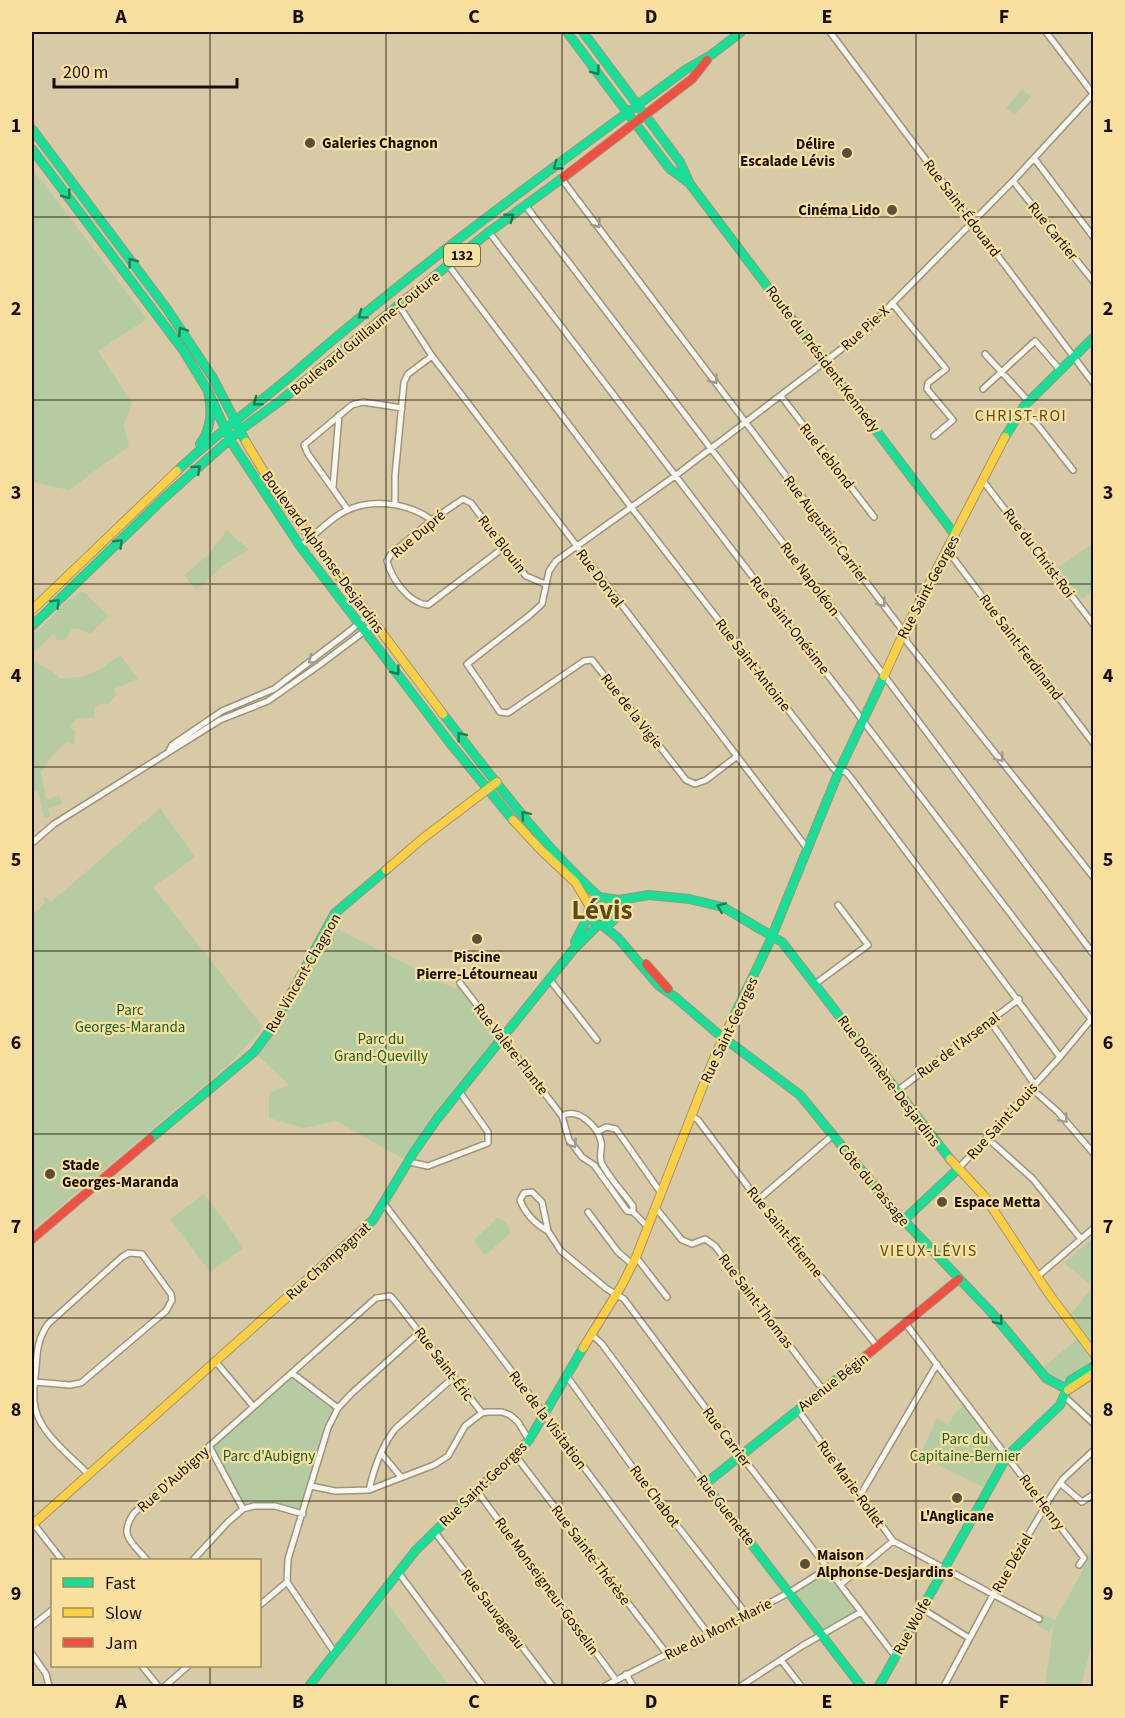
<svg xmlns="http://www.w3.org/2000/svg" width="1125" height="1718" font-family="'Source Sans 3',sans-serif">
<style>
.green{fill:#b5cca3}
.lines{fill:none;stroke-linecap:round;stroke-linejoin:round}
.street-casing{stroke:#9e9477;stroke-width:8}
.fast-casing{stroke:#9e9477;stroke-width:10}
.slow-casing{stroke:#9e9477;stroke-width:10}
.jam-casing{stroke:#9e9477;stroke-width:10}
.street{stroke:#f9f7f2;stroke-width:5}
.fast{stroke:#16e098;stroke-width:8}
.slow{stroke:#ffcf43;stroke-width:8}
.jam{stroke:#f24e42;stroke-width:8}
.oneway{stroke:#168154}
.oneway2{stroke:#9e9991}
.grid{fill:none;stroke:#160d00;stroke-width:1.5;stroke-opacity:0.55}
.poi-dot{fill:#5a4f3a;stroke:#fae09e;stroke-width:2}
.labels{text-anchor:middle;stroke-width:4.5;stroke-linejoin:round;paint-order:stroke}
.shield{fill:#fae09e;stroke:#5a4c2f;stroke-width:1.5}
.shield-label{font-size:14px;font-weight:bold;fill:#160d00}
.poi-label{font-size:15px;font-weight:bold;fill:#160d00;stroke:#fae09e;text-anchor:start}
.street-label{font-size:15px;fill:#160d00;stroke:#fae09e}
.park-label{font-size:15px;fill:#165e2c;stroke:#fae09e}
.neighbourhood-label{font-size:16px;letter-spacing:1.5px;fill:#5b4918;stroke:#fae09e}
.town-label{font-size:27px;font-weight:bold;fill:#5b4918;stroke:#fae09e}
.neatline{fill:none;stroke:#160d00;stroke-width:2}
.grid-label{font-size:20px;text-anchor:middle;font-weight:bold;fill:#160d00}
</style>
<rect width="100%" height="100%" fill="#d8caa6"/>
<!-- green -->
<path class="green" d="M1022,89L1031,97L1015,115L1006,108Z
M32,168L147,319L98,351L132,403L124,425L129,446L69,490L32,482Z
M227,530L249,550L228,562L196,590L184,575L208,555Z
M1093,543V590L1082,599L1058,568Z
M80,592L85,593L109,616L90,634L80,629H72L66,639L58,641L53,634L32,655V636L70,598L72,600Z
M120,655L138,679L114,689L116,695L108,704H101L95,708L94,718H77L70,727L75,731L74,744L66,742L53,755L41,772L46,799L59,796L62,804L48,808L50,817L44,818L38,791L32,792V661C43,668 51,667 59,678C89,679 96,672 120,655Z
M160,808L195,857L153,887L263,1027L231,1063L32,1230V915L45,903L43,898L46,897L51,902Z
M328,924L455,989L460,983L503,1037L459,1091L409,1162L336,1121L304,1128L269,1118V1093L289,1085L254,1052L264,1040Z
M204,1194L244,1248L210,1272L170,1219Z
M497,1218C504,1219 510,1226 510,1233L487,1254H484L475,1243V1239Z
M1093,1238V1287L1064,1263Z
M1090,1290L1093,1293V1345L1070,1315Z
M1077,1339L1091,1360L1087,1365L1069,1377L1063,1385H1059L1041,1369Z
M292,1373L338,1408L333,1417L303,1514L275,1506L243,1509L209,1446Z
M967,1402L1007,1456L985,1488L920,1456L937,1418L948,1425L955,1413Z
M1093,1544V1639L1081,1686H1045L1054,1623L1049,1632L1036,1624L1041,1613L1055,1620L1082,1572L1083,1569L1079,1565L1084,1558L1087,1559Z
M828,1568L861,1612L821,1635L790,1592Z
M382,1596L449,1686H314Z"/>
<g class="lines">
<!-- street casing -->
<g class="street-casing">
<path id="street" d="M830,32L1094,384
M1046,32L1094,95
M1034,158L1094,238
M561,178L904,632L907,642L1094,878
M1013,181L1094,282
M525,205L883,674L1094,955
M489,232L1094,1023
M449,266L631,507L834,769L846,772L851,778L1060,1057
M892,303L946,369L928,383L927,389L953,420L934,436
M398,304L432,356L807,848
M985,354L1029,402
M983,389L1035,341L1060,370
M781,396L874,517
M1020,412L1036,423L1073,470
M983,481L1094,625
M333,487L339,415
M395,504V476L404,382L408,374L432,356
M348,510L308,454L304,445L352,405L363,402L402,408
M300,546C314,537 325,523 340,514C368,497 407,502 432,520
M503,548L428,605C408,603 392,579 387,561L391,554L432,520L463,499L471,503L526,576L545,584
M945,553L954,559L1094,744
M169,751L172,745L222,711L274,689L351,630L368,615
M736,757L706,780L695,784L686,780L592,660L584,661L508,713L500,712L467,664L530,615L542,604L549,571L556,561L675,476L865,331L1013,181L1093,94
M32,843L54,824L220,720L268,701L318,666L374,624
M550,980L597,1040
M460,983L562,1116L569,1140L582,1157L594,1165L627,1211L633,1212L647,1226
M815,984L868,945L838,905
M990,1021L1035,1085
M1031,1088L1058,1112L1094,1154
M897,1091L1019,999
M562,1116C578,1107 597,1126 601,1141C603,1148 598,1157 602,1164C610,1179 623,1192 633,1206V1212
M692,1116L698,1120L758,1200L878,1347
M597,1132L606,1127L616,1129L661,1193
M987,1138L1033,1179L1081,1239
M409,1162L428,1166L488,1143V1132L459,1091
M958,1169L1060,1057L1094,1016
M758,1200L833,1135
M385,1205L542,1411L709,1635
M655,1207L682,1240L692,1244L705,1239L715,1246L823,1390
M588,1212L618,1252L633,1265
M548,1231C535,1224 526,1215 520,1200L524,1193L532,1192L542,1202L548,1231L561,1251L607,1289L624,1299L737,1450L895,1656
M636,1257L667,1297
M1038,1276L1094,1228
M906,1324L1084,1558L1079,1565
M591,1334L602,1344L705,1484
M216,1362L253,1406
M292,1373L338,1408
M566,1375L644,1483L747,1615
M35,1382L70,1385L81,1383L166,1311L172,1300L171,1294L142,1254L129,1253L122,1257L48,1324C38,1338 37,1351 36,1368C35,1378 33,1390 34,1401C36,1431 69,1454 88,1474
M1065,1397L1094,1424
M798,1410L893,1541L1039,1619
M209,1446L243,1509
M381,1453L401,1477
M515,1455L667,1654
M1060,1483L1082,1502L1094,1494
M311,1486L335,1491L369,1490L434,1465L448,1456L465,1426L482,1413L488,1412H502L510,1415L518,1422L529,1440
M369,1490C374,1468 381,1447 395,1429L454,1377
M477,1491L616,1680
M861,1494L937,1364
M33,1523L62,1560
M434,1531L552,1686
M147,1560C132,1542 118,1536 134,1513L376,1298L390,1296L395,1301L482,1413
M193,1560L228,1522L243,1509L254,1506H275L303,1514
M398,1572L483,1686
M841,1584L893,1541
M260,1605L287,1582
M921,1608L969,1638
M32,1626L52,1610
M335,1653L287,1582L288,1559L328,1428L338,1408L351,1394L420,1332
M32,1654L46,1674L49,1686
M781,1660L801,1686
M142,1666L158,1686
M626,1674L633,1686
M165,1686L188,1666
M605,1686L667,1654L684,1649L790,1592L828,1568
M741,1686L802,1646L861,1612
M944,1686L994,1593L1052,1495L1063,1479L1094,1450"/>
</g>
<!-- fast casing -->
<g class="fast-casing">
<path id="fast" d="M567,32L635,123
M583,32L645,115
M645,115L680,162L690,184L955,535
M635,123L670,169L689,183
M32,129L167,309L213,378L246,442
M32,149L183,350L208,391L230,440L300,546L450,743L513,820
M1005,437L1024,406L1094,337
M200,444C212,427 212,411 208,391
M177,471C216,433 259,404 299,369C422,262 554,167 685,70L711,55L741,32
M32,626L163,499L239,431L280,401L489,232L564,177
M443,714C492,777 540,843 599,897
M610,899L617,909L615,919L608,925H598L588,916L589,905L599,897L619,900L649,895L689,899L723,907L782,942L950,1159
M603,926L618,938L659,986L675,997L717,1033L800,1095L895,1211L991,1312L1046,1378L1068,1390
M575,942L588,916
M733,1018L770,941L839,771L884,676
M150,1139L254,1052L274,1025L335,913L386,870
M904,1220L958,1169
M339,1251L373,1220L414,1152L437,1119L573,950L598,925
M856,1364L705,1484L861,1686
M309,1686L416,1550L529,1440L583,1348
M879,1686L1007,1456L1060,1405L1071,1380L1094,1366"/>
</g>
<!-- slow casing -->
<g class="slow-casing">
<path id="slow" d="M246,442L276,492L443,714
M32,610L177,471
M884,676L904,632L1005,437
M513,820L541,850L575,882L589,905
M386,870L422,839L497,782
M950,1159L985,1197L1049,1294L1094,1354
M583,1348L622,1285L636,1257L714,1058L733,1018
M1068,1390L1094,1373
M32,1525L339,1251"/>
</g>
<!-- jam casing -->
<g class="jam-casing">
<path id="jam" d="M564,177L692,79L707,60
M646,964L668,989
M32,1239L150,1139
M856,1364L959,1279"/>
</g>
<!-- street -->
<use href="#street" class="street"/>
<!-- fast -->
<use href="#fast" class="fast"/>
<!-- slow -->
<use href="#slow" class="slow"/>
<!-- jam -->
<use href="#jam" class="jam"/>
</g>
<!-- one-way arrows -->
<defs><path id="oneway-chevron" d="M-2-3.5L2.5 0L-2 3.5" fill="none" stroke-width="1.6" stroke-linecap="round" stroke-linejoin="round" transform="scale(1.5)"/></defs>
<g class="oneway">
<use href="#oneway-chevron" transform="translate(596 71) rotate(53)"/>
<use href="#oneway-chevron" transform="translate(557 166) rotate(144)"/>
<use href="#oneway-chevron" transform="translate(67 195) rotate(53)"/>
<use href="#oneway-chevron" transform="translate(510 217) rotate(-37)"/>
<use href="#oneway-chevron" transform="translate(132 262) rotate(-127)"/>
<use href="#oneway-chevron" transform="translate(362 315) rotate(143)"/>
<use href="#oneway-chevron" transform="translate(182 331) rotate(-123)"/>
<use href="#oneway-chevron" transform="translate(257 402) rotate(142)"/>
<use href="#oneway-chevron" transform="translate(197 469) rotate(-41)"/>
<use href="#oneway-chevron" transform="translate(119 543) rotate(-44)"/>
<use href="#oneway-chevron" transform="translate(56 603) rotate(-44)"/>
<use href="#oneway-chevron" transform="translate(396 671) rotate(53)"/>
<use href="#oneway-chevron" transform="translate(461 736) rotate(-129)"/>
<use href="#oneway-chevron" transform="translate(525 815) rotate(-131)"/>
<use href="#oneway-chevron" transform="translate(721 907) rotate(-157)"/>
<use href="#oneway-chevron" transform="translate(999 1321) rotate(50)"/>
</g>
<g class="oneway2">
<use href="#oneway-chevron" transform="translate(597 224) rotate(53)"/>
<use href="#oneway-chevron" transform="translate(714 380) rotate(53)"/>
<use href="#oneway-chevron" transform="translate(882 603) rotate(53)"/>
<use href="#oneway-chevron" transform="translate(312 660) rotate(143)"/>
<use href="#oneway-chevron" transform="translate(1000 758) rotate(52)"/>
<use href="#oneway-chevron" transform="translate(1064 1119) rotate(49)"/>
<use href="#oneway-chevron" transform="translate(573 1144) rotate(57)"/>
</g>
<!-- grid -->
<path class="grid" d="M210,32V1560M386,32V1686M562,32V1686M739,32V1686M916,32V1686M32,217H1094M32,400H1094M32,584H1094M32,767H1094M32,951H1094M32,1134H1094M32,1318H1094M32,1501H1094M210,1666V1686"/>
<!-- markers -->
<g class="poi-dot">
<circle cx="310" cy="143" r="6"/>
<circle cx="847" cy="153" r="6"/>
<circle cx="892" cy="210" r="6"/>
<circle cx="477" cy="939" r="6"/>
<circle cx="50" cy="1174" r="6"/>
<circle cx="942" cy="1202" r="6"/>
<circle cx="957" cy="1498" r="6"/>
<circle cx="805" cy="1564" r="6"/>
</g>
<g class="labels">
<!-- shield labels -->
<rect class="shield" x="444" y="244" width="36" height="22" rx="4.5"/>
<g class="shield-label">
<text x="462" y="260">132</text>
</g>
<!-- poi labels -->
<g class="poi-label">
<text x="322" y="148">Galeries Chagnon</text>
<text x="835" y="149" text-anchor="end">Délire<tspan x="835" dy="17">Escalade Lévis</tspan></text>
<text x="880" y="215" text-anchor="end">Cinéma Lido</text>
<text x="477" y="962" text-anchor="middle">Piscine<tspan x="477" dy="17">Pierre-Létourneau</tspan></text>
<text x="62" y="1170">Stade<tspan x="62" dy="17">Georges-Maranda</tspan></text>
<text x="954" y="1207">Espace Metta</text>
<text x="957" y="1521" text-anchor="middle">L'Anglicane</text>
<text x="817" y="1560">Maison<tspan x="817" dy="17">Alphonse-Desjardins</tspan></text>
</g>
<!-- street labels -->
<g class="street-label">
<text transform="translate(962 208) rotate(53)" y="5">Rue Saint-Édouard</text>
<text transform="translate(1053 231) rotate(51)" y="5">Rue Cartier</text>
<text transform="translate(865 328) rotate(-42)" y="5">Rue Pie-X</text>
<text transform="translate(365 333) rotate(-39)" y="5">Boulevard Guillaume-Couture</text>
<text transform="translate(823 359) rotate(53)" y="5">Route du Président-Kennedy</text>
<text transform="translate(827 456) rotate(52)" y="5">Rue Leblond</text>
<text transform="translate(826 529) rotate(53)" y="5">Rue Augustin-Carrier</text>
<text transform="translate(418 534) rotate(-40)" y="5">Rue Dupré</text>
<text transform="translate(502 544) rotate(52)" y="5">Rue Blouin</text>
<text transform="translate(323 552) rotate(54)" y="5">Boulevard Alphonse-Desjardins</text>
<text transform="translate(1039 553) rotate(53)" y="5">Rue du Christ-Roi</text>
<text transform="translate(600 578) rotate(53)" y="5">Rue Dorval</text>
<text transform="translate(810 579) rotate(53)" y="5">Rue Napoléon</text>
<text transform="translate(928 587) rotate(-62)" y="5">Rue Saint-Georges</text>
<text transform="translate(790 625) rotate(52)" y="5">Rue Saint-Onésime</text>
<text transform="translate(1021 647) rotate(53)" y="5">Rue Saint-Ferdinand</text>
<text transform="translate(753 665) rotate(52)" y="5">Rue Saint-Antoine</text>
<text transform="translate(632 711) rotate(52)" y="5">Rue de la Vigie</text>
<text transform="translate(303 973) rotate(-60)" y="5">Rue Vincent-Chagnon</text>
<text transform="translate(729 1030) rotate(-65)" y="5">Rue Saint-Georges</text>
<text transform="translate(958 1045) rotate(-37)" y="5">Rue de l'Arsenal</text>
<text transform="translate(511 1049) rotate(52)" y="5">Rue Valère-Plante</text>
<text transform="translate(889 1081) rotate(53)" y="5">Rue Dorimène-Desjardins</text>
<text transform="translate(1002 1121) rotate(-48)" y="5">Rue Saint-Louis</text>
<text transform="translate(874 1185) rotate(50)" y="5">Côte du Passage</text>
<text transform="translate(785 1232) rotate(51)" y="5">Rue Saint-Étienne</text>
<text transform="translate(328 1261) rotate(-42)" y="5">Rue Champagnat</text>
<text transform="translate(756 1301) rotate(53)" y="5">Rue Saint-Thomas</text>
<text transform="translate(444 1364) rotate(53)" y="5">Rue Saint-Éric</text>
<text transform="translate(833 1382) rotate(-38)" y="5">Avenue Bégin</text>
<text transform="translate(548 1420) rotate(53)" y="5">Rue de la Visitation</text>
<text transform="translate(727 1437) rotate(53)" y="5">Rue Carrier</text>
<text transform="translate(173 1479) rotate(-42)" y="5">Rue D'Aubigny</text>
<text transform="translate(483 1484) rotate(-44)" y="5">Rue Saint-Georges</text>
<text transform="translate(851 1484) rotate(54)" y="5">Rue Marie-Rollet</text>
<text transform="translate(655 1496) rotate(53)" y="5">Rue Chabot</text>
<text transform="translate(1042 1502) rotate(53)" y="5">Rue Henry</text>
<text transform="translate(726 1510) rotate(52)" y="5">Rue Guenette</text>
<text transform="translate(591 1555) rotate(53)" y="5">Rue Sainte-Thérèse</text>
<text transform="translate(1012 1563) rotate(-60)" y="5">Rue Déziel</text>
<text transform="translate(547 1586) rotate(54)" y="5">Rue Monseigneur-Gosselin</text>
<text transform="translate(493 1609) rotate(53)" y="5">Rue Sauvageau</text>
<text transform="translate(912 1626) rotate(-61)" y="5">Rue Wolfe</text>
<text transform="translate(718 1629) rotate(-27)" y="5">Rue du Mont-Marie</text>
</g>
<!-- park labels -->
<g class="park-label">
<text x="130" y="1015">Parc<tspan x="130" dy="17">Georges-Maranda</tspan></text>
<text x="381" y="1044">Parc du<tspan x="381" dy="17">Grand-Quevilly</tspan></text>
<text x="965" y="1444">Parc du<tspan x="965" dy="17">Capitaine-Bernier</tspan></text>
<text x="269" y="1461">Parc d'Aubigny</text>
</g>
<!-- neighbourhood labels -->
<g class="neighbourhood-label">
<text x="1021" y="421">CHRIST-ROI</text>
<text x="929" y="1256">VIEUX-LÉVIS</text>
</g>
<!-- town labels -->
<g class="town-label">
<text x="602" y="919">Lévis</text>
</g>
</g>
<!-- border -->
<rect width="1125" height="1718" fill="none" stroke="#fae09e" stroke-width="66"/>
<!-- legend -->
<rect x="51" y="1559" width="210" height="108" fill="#fae09e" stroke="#9f8c5f" stroke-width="1.5"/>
<rect x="63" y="1578" width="30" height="9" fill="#16e098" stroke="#9f8c5f" stroke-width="1.5"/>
<text x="105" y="1589" font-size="18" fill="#160d00">Fast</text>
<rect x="63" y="1608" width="30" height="9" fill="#ffcf43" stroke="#9f8c5f" stroke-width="1.5"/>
<text x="105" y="1619" font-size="18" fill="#160d00">Slow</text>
<rect x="63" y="1638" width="30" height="9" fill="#f24e42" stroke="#9f8c5f" stroke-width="1.5"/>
<text x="105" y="1649" font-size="18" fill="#160d00">Jam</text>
<!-- scale -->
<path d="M54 78v9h183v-9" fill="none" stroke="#160d00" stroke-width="3"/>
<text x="63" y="78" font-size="18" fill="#160d00" stroke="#fae09e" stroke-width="4.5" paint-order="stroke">200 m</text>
<rect x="33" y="33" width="1059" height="1652" class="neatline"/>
<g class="grid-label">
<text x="121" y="23">A</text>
<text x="298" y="23">B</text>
<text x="474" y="23">C</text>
<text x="651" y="23">D</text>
<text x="827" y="23">E</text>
<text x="1004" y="23">F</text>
<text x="16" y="132">1</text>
<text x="1108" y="132">1</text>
<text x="16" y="315">2</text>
<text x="1108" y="315">2</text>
<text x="16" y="499">3</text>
<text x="1108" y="499">3</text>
<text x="16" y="682">4</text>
<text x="1108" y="682">4</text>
<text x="16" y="866">5</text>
<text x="1108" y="866">5</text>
<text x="16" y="1049">6</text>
<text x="1108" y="1049">6</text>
<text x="16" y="1233">7</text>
<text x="1108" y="1233">7</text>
<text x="16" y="1416">8</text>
<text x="1108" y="1416">8</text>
<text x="16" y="1600">9</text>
<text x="1108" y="1600">9</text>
<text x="121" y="1708">A</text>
<text x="298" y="1708">B</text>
<text x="474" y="1708">C</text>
<text x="651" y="1708">D</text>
<text x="827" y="1708">E</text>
<text x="1004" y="1708">F</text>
</g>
</svg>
